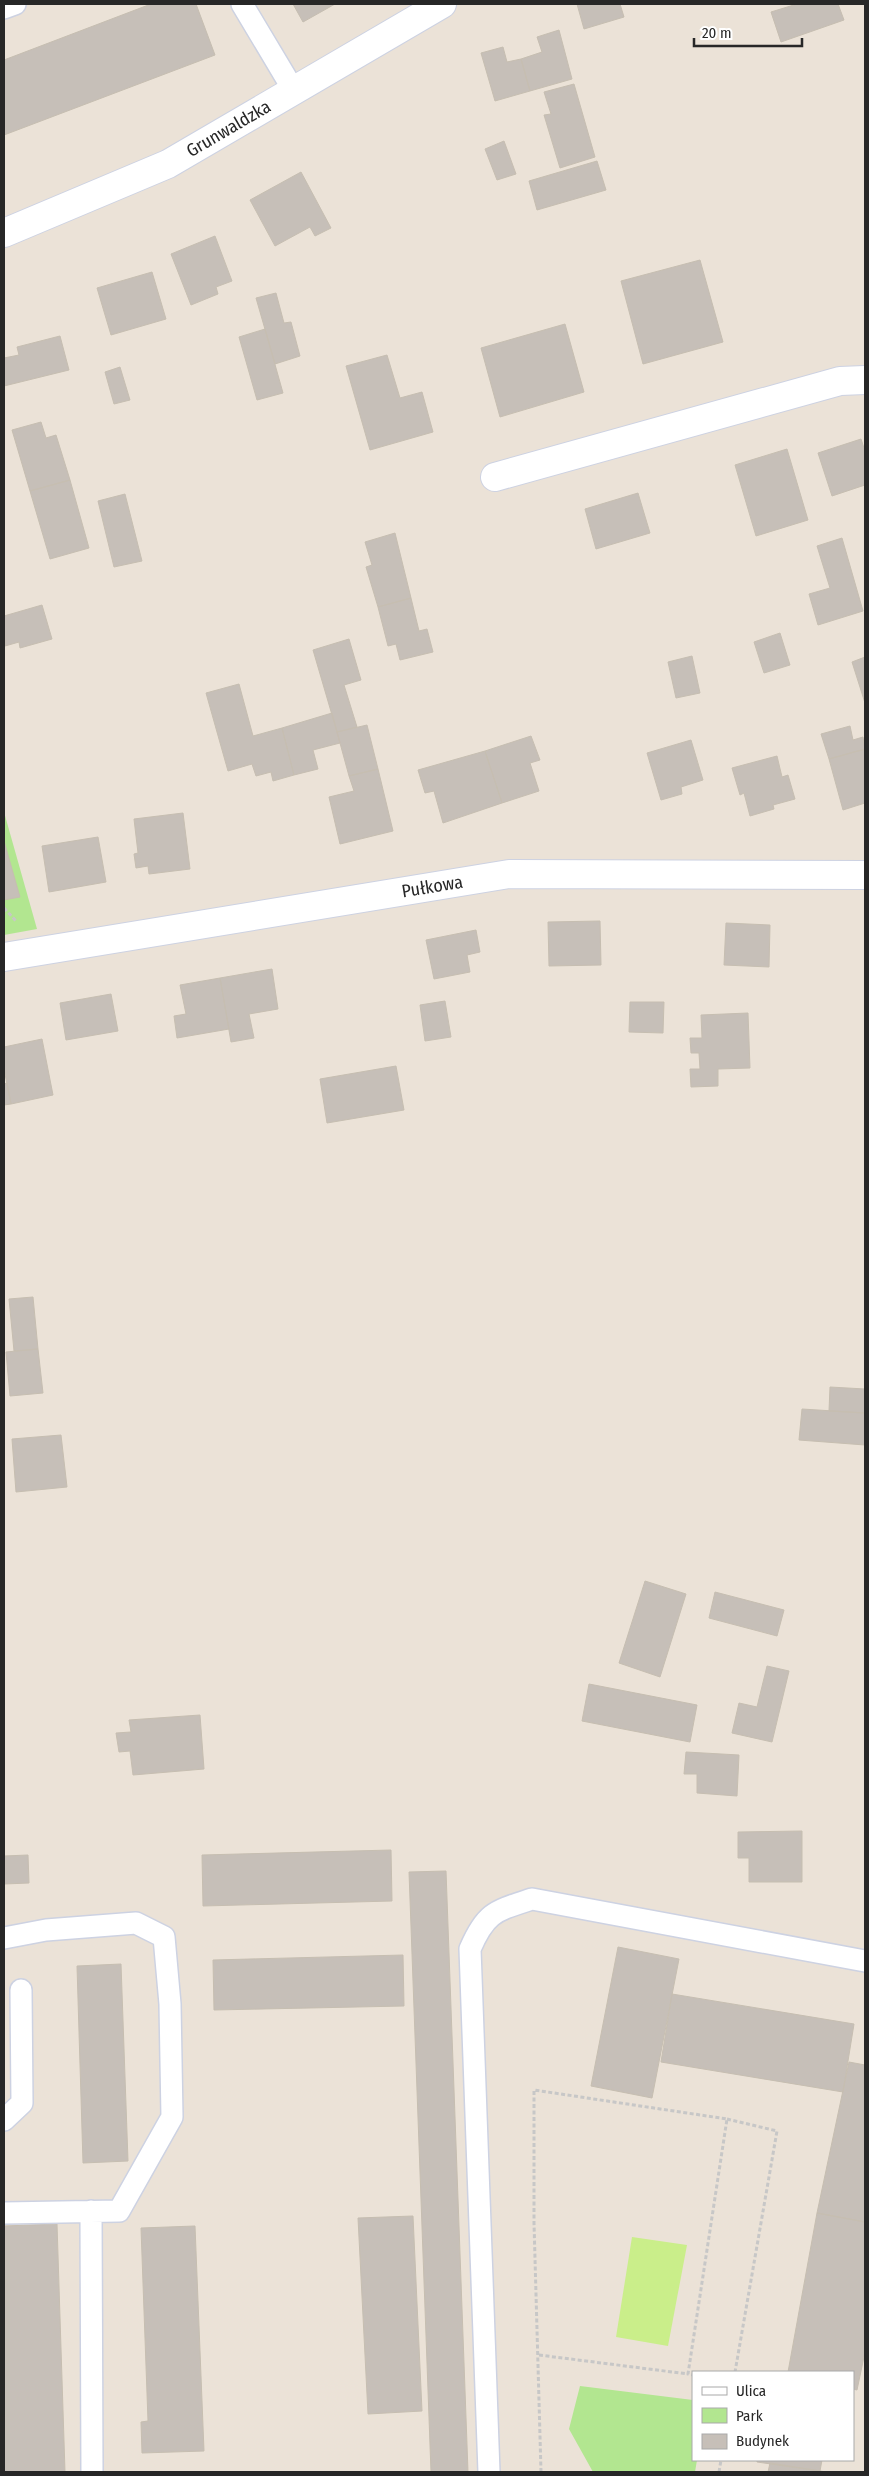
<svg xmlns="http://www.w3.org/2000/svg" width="869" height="2476" font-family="'Fira Sans Condensed',sans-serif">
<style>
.green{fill:#b2e690}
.pitch{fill:#caee8a}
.building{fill:#c6bfb8;stroke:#c6beb1}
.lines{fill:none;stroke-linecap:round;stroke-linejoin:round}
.service-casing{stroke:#cdd2e2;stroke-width:24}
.minor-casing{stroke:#cdd2e2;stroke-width:30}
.path{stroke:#c7c7c7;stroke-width:3;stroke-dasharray:4 2.5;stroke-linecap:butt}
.service{stroke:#fff;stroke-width:21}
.minor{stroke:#fff;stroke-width:28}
.labels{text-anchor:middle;stroke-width:5;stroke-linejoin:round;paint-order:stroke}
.street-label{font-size:18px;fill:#272727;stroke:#fff}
</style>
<rect width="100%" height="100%" fill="#ebe2d7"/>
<!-- green -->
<path class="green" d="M4,812L37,929L4,935Z
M580,2386L693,2400V2460H697L695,2472H593L569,2429Z"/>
<!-- pitch -->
<path class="pitch" d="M632,2237L687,2245L668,2346L616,2337Z"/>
<!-- building -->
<path class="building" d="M151,4H196L215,55L4,135V60Z
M293,4H335L303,22Z
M577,4H620L624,17L584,29Z
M797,4H838L844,20L781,42L771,12Z
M559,30L572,79L530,91L521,59L542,52L537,37Z
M503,47L507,62L521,59L530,91L495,101L481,53Z
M574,84L595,157L560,168L544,115L551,114L544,92Z
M504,141L516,174L497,180L485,149Z
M597,161L606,190L537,210L529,181Z
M301,172L331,228L315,236L310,227L275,246L250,200Z
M215,236L232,281L216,287L218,294L191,305L171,254Z
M700,260L723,342L643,364L621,281Z
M152,272L166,319L111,335L97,288Z
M276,293L284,323L291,322L300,356L275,364L256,298Z
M565,324L584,392L500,417L481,348Z
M265,329L283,393L257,400L239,337Z
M60,336L69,370L4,386V358L19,355L17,347Z
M387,355L400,398L422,392L433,432L370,450L346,366Z
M120,367L130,400L114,404L105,372Z
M41,422L46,438L56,435L70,480L30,491L12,430Z
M861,439L865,451V485L832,496L818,453Z
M787,449L808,520L756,536L735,465Z
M70,480L89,548L50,559L30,491Z
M638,493L650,533L596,549L585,509Z
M125,494L142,561L114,567L98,501Z
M395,533L411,598L378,607L366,567L372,565L365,542Z
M842,538L863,611L818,625L809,594L830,588L817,546Z
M411,598L419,631L427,629L433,652L400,660L396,644L388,646L378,607Z
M42,605L52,639L20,648L19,642L5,646L4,616Z
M780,633L790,665L764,673L754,642Z
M349,639L361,680L344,685L357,727L337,732L313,650Z
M692,656L700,693L676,698L668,662Z
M865,657V703L852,662Z
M239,684L253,736L282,728L294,775L273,781L271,772L256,776L252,764L228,771L206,693Z
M332,713L340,743L313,750L318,769L294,775L282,728Z
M367,725L378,769L349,776L337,732Z
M850,726L853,740L863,737L865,749L829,759L821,734Z
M531,736L540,760L530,763L539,791L502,803L485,751Z
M691,740L703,780L681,787L682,794L661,800L647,753Z
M865,749V803L843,810L829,759Z
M485,751L502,803L443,823L434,791L425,793L418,770Z
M777,756L782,777L788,775L795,799L773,805L774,809L750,816L744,793L740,795L732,768Z
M378,769L393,831L340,844L329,797L354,791L349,776Z
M183,813L190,869L149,874L148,866L136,868L134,854L138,853L134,819Z
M98,837L106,882L49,892L42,846Z
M4,841L20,897L4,900Z
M600,921L601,965L549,966L548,922Z
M726,923L770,925L769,967L724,965Z
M476,930L480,952L467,955L470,972L434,979L426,940Z
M272,969L278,1009L249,1014L254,1038L231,1042L220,978Z
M220,978L229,1029L177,1038L174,1016L186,1014L180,985Z
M111,994L118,1031L66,1040L60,1003Z
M445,1001L451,1037L425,1041L420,1005Z
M630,1002H664L663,1033L629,1032Z
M748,1013L750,1068L718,1069V1086L691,1087L690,1069H700L699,1053H691L690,1038H702L701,1015Z
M42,1039L53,1095L11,1104L4,1069V1047Z
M396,1066L404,1110L327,1123L320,1079Z
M7,1083L11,1104L4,1105V1084Z
M33,1297L38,1349L14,1351L9,1299Z
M38,1349L43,1393L10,1396L6,1352Z
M830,1387L865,1389V1413L829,1411Z
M802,1409L865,1413V1445L799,1440Z
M61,1435L67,1487L16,1492L12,1439Z
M645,1581L686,1594L660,1677L619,1663Z
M715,1592L784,1610L777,1636L709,1618Z
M767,1666L789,1671L772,1742L732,1733L739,1703L757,1707Z
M589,1684L697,1705L690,1742L582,1721Z
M200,1715L204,1769L133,1775L130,1751L119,1752L116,1733L131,1732L129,1720Z
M686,1752L739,1755L737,1796L697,1793V1774H684Z
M802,1831V1882H749V1858H738V1832Z
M391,1850L392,1901L203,1906L202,1855Z
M28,1855L29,1883L4,1884V1856Z
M446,1871L468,2472H431L409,1872Z
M618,1947L679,1959L652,2098L591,2086Z
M403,1955L404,2006L214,2010L213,1960Z
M121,1964L128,2161L83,2163L77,1966Z
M672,1994L854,2024L843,2092L661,2062Z
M849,2062L865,2065V2222L817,2213Z
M817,2213L865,2222V2352L857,2390L853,2389V2372H788Z
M413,2216L422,2411L368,2414L358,2218Z
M57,2224L65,2472H4V2226Z
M195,2226L204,2451L142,2453L141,2422L148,2421L141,2228Z
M757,2460H822L820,2471L757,2462Z
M770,2463L820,2471L826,2472H768Z"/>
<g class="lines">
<!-- service casing -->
<g class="service-casing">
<path id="service" d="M242,4L294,91
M4,8L15,4
M4,1938L46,1930L136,1923L164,1937L170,2004L172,2117L119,2211L4,2213
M4,2120L22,2103L21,1990
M91,2211L92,2472
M489,2472L470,1949C486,1912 495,1911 532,1899L865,1961"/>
</g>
<!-- minor casing -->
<g class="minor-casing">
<g id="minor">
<path id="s1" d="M4,233L168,164L442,4"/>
<path d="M495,477L840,381L865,380"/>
<path id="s2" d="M4,957L509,874L865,875"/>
</g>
</g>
<!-- path -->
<path class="path" d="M4,908L16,921
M727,2119L777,2131L735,2372
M539,2355L688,2374
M541,2472L534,2223V2090L727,2119L688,2374L693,2375
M719,2472L721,2460"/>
<!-- service -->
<use href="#service" class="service"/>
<!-- minor -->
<use href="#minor" class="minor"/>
</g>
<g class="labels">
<!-- street labels -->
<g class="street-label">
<text dy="6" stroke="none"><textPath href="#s1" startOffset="248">Grunwaldzka</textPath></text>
<text dy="6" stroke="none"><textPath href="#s2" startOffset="434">Pułkowa</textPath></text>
</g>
</g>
<!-- border -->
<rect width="869" height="2476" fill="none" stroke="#272727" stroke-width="10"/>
<!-- legend -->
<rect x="692" y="2371" width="162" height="90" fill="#ffffff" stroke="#a9a9a9"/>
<rect x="702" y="2387" width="25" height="8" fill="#ffffff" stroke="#a9a9a9"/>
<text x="736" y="2396" font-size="15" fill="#272727">Ulica</text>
<rect x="702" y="2408" width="25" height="15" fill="#b2e690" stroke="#a9a9a9"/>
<text x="736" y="2421" font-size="15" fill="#272727">Park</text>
<rect x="702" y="2434" width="25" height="15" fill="#c6bfb8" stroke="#a9a9a9"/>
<text x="736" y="2446" font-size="15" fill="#272727">Budynek</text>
<!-- scale -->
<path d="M694 38v8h108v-8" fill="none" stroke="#272727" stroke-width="2.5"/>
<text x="702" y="38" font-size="15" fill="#272727" stroke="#ffffff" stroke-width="4" paint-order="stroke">20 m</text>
</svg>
